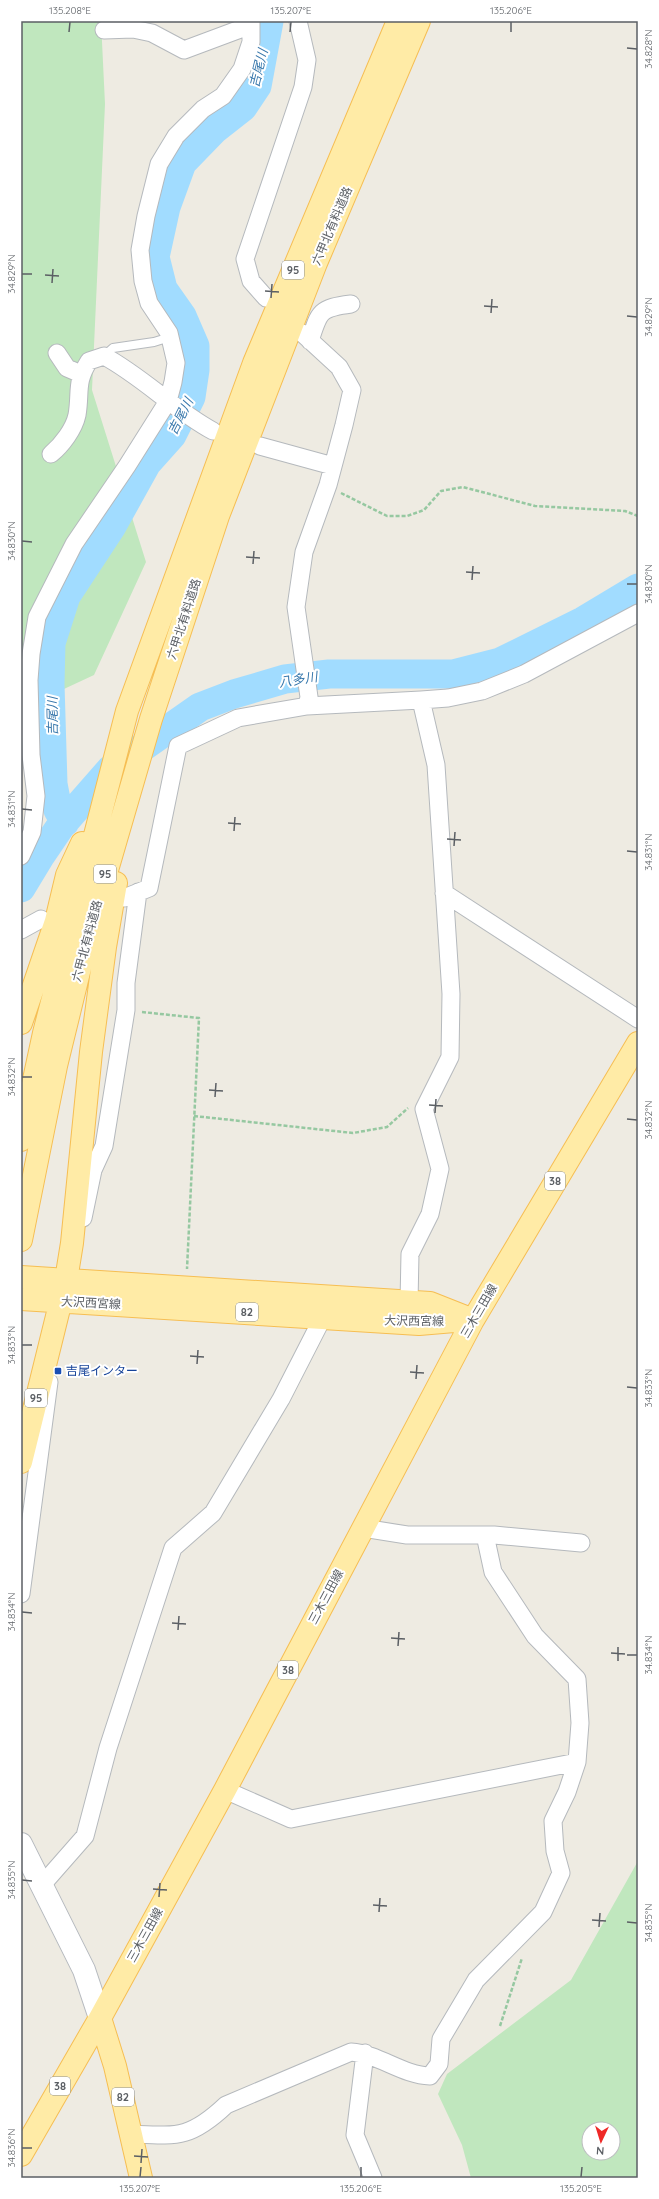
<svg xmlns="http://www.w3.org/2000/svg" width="659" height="2199" font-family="Quicksand,'Noto Sans JP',sans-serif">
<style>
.green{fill:#c0e7be;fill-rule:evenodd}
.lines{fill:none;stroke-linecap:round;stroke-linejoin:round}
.river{stroke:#a1dcff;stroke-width:29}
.lane-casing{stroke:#b5b9bd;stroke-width:10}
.street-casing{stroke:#b5b9bd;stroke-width:19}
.secondary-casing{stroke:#b6babf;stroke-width:24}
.primary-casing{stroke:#f6be53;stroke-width:24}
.path{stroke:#96c8a1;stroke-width:2.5;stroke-dasharray:4 2;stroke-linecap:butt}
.lane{stroke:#fff;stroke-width:8}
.street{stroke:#fff;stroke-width:17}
.secondary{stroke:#fff;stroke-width:22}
.primary{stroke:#ffeba6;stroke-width:22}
.ticks{fill:none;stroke:#5b5f64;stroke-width:1.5}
.transit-dot{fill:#1a4fb4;stroke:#fff;stroke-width:1.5}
.labels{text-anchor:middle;stroke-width:4;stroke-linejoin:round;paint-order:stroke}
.shield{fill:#fff;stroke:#8c8f92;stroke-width:1}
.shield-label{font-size:11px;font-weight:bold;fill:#5b5f64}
.street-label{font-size:12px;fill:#5b5f64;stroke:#fff}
.transit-label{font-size:12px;fill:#164399;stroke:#fff;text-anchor:start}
.water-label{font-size:13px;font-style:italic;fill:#3878ac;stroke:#fff}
.neatline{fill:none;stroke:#5b5f64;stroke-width:1.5}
.ticks-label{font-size:10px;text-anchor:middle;fill:#5b5f64}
</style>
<rect width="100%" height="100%" fill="#eeebe2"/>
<!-- green -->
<path class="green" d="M21,21H101L105,104L92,390L146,562L94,675L21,709Z
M638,1861V2178H471L462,2145L438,2094L447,2074L571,1980ZM589,2129H613V2153H589Z"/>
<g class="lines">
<!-- river -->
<path class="river" d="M65,822L58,810L53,784L50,684L51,643L66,596L112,526L147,463L172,435L191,397L195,370V346L182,316L163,289L155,257L166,207L182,163L215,129L243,107L257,86L269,21
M21,888L41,855L60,827L110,770L200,707L234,694L285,679L329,674H453L500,662L583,621L638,588"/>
<!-- lane casing -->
<g class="lane-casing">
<path id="lane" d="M104,356L113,348L154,342L170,337"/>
</g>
<!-- street casing -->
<g class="street-casing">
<path id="street" d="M104,30L133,29L152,33L184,50L251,25
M266,298L251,281L245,259L303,87L307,60L298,21
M302,333L339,367L352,390L344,425L328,485L304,552L296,607L309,697L307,706
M310,341C319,311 320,308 351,304
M57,353L67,368L81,374
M260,446L333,466
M51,454C62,445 74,429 77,415C81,392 75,383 89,361L104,356C143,377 174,410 213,431
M21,856L32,832L36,796L31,755L29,680L31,654L37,617L74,544L127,466L168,401L173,382L176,363L169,333L149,303L143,281L140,250L146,216L159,164L176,136L203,109L223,96L242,69L251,42V21
M444,893L638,1019
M124,898L149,888L178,746L238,718L307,706L421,700L448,698L482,691L524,674L638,613
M21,930L41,919
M83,1218L93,1170L104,1146L126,1010V983L138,892
M409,1302L410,1254L430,1214L440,1169L424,1109L450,1057L451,994L436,765L421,700
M363,1528L407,1535H494L581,1543
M21,1594L49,1382
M225,1790L291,1819L577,1762
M42,1885L85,1836L108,1748L173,1548L213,1513L281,1399L323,1317
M365,2053L355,2135L373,2178
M131,2134C177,2136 190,2139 226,2105L351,2052C379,2054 402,2075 430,2076L439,2064L441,2039L476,1980L543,1912L561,1873L555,1851L553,1821L567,1792L577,1762L580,1723L577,1679L535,1636L493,1572L485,1535"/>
</g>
<!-- secondary casing -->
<g class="secondary-casing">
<path id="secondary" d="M21,1844L84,1970L100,2018"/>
</g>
<!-- primary casing -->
<g class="primary-casing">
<path id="primary" d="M21,1023L56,921L67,875L82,843
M21,1140L44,1033L127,711L254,363L398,21
M21,1240L56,1066L87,939L151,719L218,516L316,263L419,21
M21,1277L430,1303L473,1320
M21,1299L419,1324L466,1320
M21,1462L66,1280L72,1243L91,1052L105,947L116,883
M100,2018L115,2066L141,2178
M21,2155L100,2018L225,1790L473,1320L638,1043"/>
</g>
<!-- path -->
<path class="path" d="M341,493L387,516H407L424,510L441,491L463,487L535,506L625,511L638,516
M142,1012L199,1018L187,1269
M194,1116L353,1133L387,1127L408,1108
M500,2026L522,1958"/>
<!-- lane -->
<use href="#lane" class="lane"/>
<!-- street -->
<use href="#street" class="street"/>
<!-- secondary -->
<use href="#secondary" class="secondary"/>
<!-- primary -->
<use href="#primary" class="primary"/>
</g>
<!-- ticks -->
<path class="ticks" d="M69,32L70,22M290,32L291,22M511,32V22M627,48L637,49M22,274H32M45,275L59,276M52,283L53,269M265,291L279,292M271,298L272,284M484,306L498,307M491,313L492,299M627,316L637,317M22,541L32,542M246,557L260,558M253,564L254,551M466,572L480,573M472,580L473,566M627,584H637M22,809L32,810M228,823L241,824M234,831L235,817M447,839L461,840M454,846L455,832M627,851L637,852M22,1077H32M209,1090L223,1091M215,1097L216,1083M429,1105L443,1106M435,1113L436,1099M627,1119L637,1120M22,1345H32M190,1356L204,1357M197,1364L198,1350M410,1372L424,1373M416,1379L417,1365M627,1387L637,1388M22,1612L32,1613M172,1623L186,1624M178,1630L179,1616M391,1638L405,1639M398,1646L399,1632M611,1653L625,1654M627,1655H637M618,1661V1647M22,1880L32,1881M153,1889L167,1890M159,1897L160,1883M373,1905L387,1906M379,1912L380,1898M592,1920L606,1921M627,1922L637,1923M599,1927L600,1913M22,2148H32M134,2156L148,2157M141,2163L142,2149M140,2177L141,2167M361,2177V2167M581,2177L582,2167"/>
<!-- markers -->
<rect class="transit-dot" x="54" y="1367" width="8" height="8" rx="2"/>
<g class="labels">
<!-- shield labels -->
<g class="shield">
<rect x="282" y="261" width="22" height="18" rx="3"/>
<rect x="94" y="865" width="22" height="18" rx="3"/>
<rect x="545" y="1172" width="20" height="18" rx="3"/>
<rect x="236" y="1303" width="22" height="18" rx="3"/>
<rect x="25" y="1389" width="22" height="18" rx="3"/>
<rect x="278" y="1661" width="20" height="18" rx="3"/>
<rect x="50" y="2077" width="20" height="18" rx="3"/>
<rect x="112" y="2088" width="22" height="18" rx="3"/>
</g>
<g class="shield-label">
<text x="293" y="274">95</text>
<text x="105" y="878">95</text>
<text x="555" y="1185">38</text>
<text x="247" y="1316">82</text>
<text x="36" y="1402">95</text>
<text x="288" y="1674">38</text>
<text x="60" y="2090">38</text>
<text x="123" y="2101">82</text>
</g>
<!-- street labels -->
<g class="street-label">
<text transform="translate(332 226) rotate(-67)" y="4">六甲北有料道路</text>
<text transform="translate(184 619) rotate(-72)" y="4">六甲北有料道路</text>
<text transform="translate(87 941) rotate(-75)" y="4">六甲北有料道路</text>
<text transform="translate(91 1303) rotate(3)" y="4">大沢西宮線</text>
<text transform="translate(479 1311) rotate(-60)" y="4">三木三田線</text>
<text transform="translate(414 1321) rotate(1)" y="4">大沢西宮線</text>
<text transform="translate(326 1597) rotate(-62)" y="4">三木三田線</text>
<text transform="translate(145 1935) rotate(-61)" y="4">三木三田線</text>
</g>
<!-- transit labels -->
<g class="transit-label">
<text x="66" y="1375">吉尾インター</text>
</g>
<!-- water labels -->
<g class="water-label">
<text transform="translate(258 68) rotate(-76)" y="5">吉尾川</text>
<text transform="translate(180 416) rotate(-63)" y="5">吉尾川</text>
<text transform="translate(298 679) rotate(-9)" y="5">八多川</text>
<text transform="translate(52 716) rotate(-91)" y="5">吉尾川</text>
</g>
</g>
<!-- border -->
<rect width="659" height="2199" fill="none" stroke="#ffffff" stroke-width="44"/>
<!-- north arrow -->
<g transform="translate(601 2141) rotate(184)"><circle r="19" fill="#ffffff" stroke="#bdbfc1"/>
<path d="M0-3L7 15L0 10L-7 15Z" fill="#ef2927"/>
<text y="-6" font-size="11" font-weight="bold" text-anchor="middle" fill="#5b5f64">N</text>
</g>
<rect x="22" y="22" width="615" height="2155" class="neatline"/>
<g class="ticks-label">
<text x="70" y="14">135.208°E</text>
<text x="291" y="14">135.207°E</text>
<text x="511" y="14">135.206°E</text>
<text transform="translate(648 49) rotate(-90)" y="4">34.828°N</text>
<text transform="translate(11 274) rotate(-90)" y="4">34.829°N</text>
<text transform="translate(648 317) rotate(-90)" y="4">34.829°N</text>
<text transform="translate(11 541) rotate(-90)" y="4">34.830°N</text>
<text transform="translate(648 584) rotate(-90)" y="4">34.830°N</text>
<text transform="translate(11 809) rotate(-90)" y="4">34.831°N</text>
<text transform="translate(648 852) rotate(-90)" y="4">34.831°N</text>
<text transform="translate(11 1077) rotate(-90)" y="4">34.832°N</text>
<text transform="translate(648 1120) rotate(-90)" y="4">34.832°N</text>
<text transform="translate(11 1345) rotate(-90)" y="4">34.833°N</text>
<text transform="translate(648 1388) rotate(-90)" y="4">34.833°N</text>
<text transform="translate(11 1612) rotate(-90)" y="4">34.834°N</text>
<text transform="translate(648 1655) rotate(-90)" y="4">34.834°N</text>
<text transform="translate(11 1880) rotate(-90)" y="4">34.835°N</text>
<text transform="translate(648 1923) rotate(-90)" y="4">34.835°N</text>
<text transform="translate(11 2148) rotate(-90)" y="4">34.836°N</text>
<text x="140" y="2192">135.207°E</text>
<text x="361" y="2192">135.206°E</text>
<text x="581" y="2192">135.205°E</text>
</g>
</svg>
